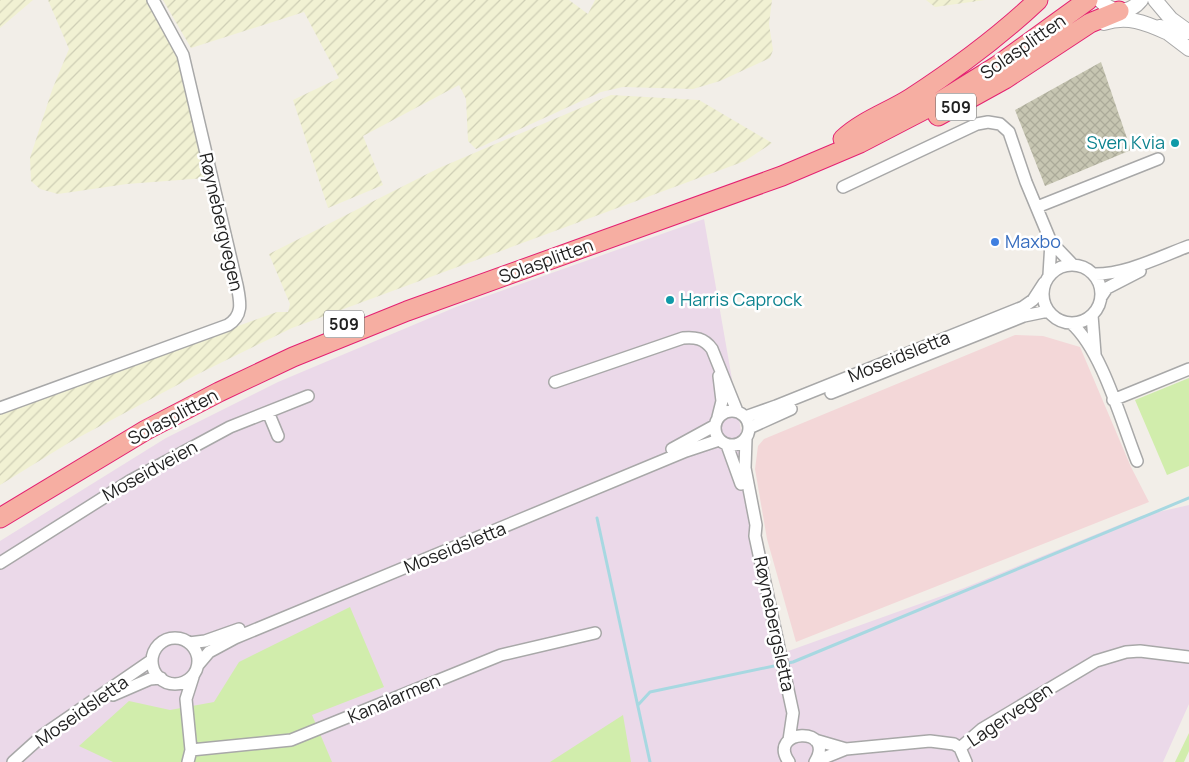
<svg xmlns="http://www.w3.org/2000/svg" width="1189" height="762" font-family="Manrope,sans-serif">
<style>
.commercial{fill:#f3d7d8}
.industrial{fill:#ebd9e9}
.construction{fill:url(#construction-cross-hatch)}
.farmland{fill:url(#farmland-furrows)}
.grass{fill:#d1edac}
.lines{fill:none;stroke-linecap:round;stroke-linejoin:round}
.stream{stroke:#a7d8e1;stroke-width:3}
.minor-casing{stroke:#a8a8a8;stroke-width:14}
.tertiary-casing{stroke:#a8a8a8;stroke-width:16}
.trunk-casing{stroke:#e42171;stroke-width:21}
.minor{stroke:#fff;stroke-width:11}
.tertiary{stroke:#fff;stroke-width:14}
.trunk{stroke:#f6aea2;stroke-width:19}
.culture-dot{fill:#0f9aa8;stroke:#fff;stroke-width:2}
.shop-dot{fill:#3f7fe0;stroke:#fff;stroke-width:2}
.labels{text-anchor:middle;stroke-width:5;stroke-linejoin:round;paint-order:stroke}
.shield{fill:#fff;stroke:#646464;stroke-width:1}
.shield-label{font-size:16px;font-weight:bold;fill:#212121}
.street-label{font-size:18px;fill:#212121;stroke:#fff}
.culture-label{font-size:18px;fill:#0d838f;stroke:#fff;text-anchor:end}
.shop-label{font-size:18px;fill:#366cbe;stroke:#fff;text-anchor:start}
</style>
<defs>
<pattern id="construction-cross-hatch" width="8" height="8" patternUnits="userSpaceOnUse" patternTransform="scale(1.25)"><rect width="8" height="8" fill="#c7c6b2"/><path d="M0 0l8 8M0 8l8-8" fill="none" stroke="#abaa99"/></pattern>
<pattern id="farmland-furrows" width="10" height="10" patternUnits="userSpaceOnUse" patternTransform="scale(1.25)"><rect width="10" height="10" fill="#f1f1d3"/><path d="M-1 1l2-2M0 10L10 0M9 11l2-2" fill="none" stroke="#ceceb5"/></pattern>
</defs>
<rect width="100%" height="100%" fill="#f2eee8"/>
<!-- commercial -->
<path class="commercial" d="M1015,335L1043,336L1080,347L1131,467L1149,502L796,642L767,539L755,469L758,446L764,439Z"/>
<!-- industrial -->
<path class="industrial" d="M704,219L780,654L964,588L1141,516L1189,505V704L1163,762H0V541L166,438L278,382L456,307Z"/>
<!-- construction -->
<path class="construction" d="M1101,62L1131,150L1045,186L1015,110Z"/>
<!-- farmland -->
<path class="farmland" d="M0,0H33L0,28Z
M48,0H146L175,49L206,178L127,184L58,194L40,189L31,181L30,158L52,90L69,49Z
M163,0H569L588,14L595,0H772L769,24L773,50L770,58L720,81L693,89L623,87L601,92L476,149L468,141L466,99L459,85L363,136L383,185L328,208L293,100L339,78L304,12L191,48Z
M926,0H985L935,7Z
M611,95L699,100L772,143L745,161L292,328L198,374L70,442L0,485V412L277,312H288L290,304L269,254L439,168Z"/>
<!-- grass -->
<path class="grass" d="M1189,378V466L1167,475L1135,400Z
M350,607L384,687L312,715L332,762H113L79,746L129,701L170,710L214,702L239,662Z
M623,715L631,762H550Z
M1189,733V751L1184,762H1175Z"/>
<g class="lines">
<!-- stream -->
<path class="stream" d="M597,518L650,762
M638,705L650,692L793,662L1189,498"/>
<!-- minor casing -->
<g class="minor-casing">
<path id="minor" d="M843,187L977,124L988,122L1000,124L1009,132L1026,182L1051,242L1049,275
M1037,207L1158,159
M1051,242L1073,265
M1043 294a29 29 0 1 1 58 0a29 29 0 1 1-58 0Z
M1093,274C1125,275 1159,257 1189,246
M1101,297L1107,288L1140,271
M1092,315L1095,354
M1071,323C1102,350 1121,421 1137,461
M555,382L683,338C695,337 704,338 712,349L737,411
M831,393L1024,316L1048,311
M1113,400L1189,369
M0,408L228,325C244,315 240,301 237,285L183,55L153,0
M715 428a17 17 0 1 1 34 0a17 17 0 1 1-34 0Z
M268,412L278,436
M718,417L722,401L719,376
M745,417L776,406L1023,307L1033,300L1044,283
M749,428L791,409
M746,439L745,468L756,525L755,536L793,713L789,740
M727,445L741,484
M672,449L714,426
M0,563L130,481L230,427L308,396
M152 661a23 23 0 1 1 46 0a23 23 0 1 1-46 0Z
M189,643L205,641L239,629
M198,665L209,652L235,638L686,451L719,440
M113,695L150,679L161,678
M815,740L846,749
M960,748L982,729L1096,661L1126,652L1140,651L1189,657
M191,750L291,740L501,655L595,633
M816,761L846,749L930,741L954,744L960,748L966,762
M13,762L43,735L152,660
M188,762L191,750L186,699L193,677
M789,762C766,729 837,725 815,762"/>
</g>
<!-- tertiary casing -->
<g class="tertiary-casing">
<path id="tertiary" d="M1100,0C1112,14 1130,14 1141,0
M1155,0L1171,19L1189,32
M1104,23C1127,15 1146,23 1166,32
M1160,27L1189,49"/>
</g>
<!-- trunk casing -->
<g class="trunk-casing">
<path id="trunk" d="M938,116L1005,79L1090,23L1119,11
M843,139C862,121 889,112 911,98C954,70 1001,35 1038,0
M0,518L146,430L219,392L293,357L407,311L782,176L860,143L939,102L997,66L1088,0"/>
</g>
<!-- minor -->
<use href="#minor" class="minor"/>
<!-- tertiary -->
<use href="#tertiary" class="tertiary"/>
<!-- trunk -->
<use href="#trunk" class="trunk"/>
</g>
<!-- markers -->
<g class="culture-dot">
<circle cx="1175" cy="143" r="5"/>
<circle cx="670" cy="300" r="5"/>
</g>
<circle class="shop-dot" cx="995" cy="242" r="5"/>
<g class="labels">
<!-- shield labels -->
<g class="shield">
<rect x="936" y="93.5" width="40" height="27" rx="4"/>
<rect x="324" y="310.5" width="40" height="27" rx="4"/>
</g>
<g class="shield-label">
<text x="956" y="113">509</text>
<text x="344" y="330">509</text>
</g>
<!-- street labels -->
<g class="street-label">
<text transform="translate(1023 47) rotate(-35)" y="6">Solasplitten</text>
<text transform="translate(221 222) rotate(77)" y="6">Røynebergvegen</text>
<text transform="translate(546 261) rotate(-20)" y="6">Solasplitten</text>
<text transform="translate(899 357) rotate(-22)" y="6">Moseidsletta</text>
<text transform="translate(173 417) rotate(-28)" y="6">Solasplitten</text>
<text transform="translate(150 471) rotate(-29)" y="6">Moseidveien</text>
<text transform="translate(455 548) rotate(-22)" y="6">Moseidsletta</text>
<text transform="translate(774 624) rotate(78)" y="6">Røynebergsletta</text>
<text transform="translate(394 699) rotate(-23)" y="6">Kanalarmen</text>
<text transform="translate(82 711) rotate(-35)" y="6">Moseidsletta</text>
<text transform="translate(1010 715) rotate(-34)" y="6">Lagervegen</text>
</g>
<!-- culture labels -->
<g class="culture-label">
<text x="1165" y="149">Sven Kvia</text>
<text x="680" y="306" text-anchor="start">Harris Caprock</text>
</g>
<!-- shop labels -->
<g class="shop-label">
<text x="1005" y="248">Maxbo</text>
</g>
</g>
</svg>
